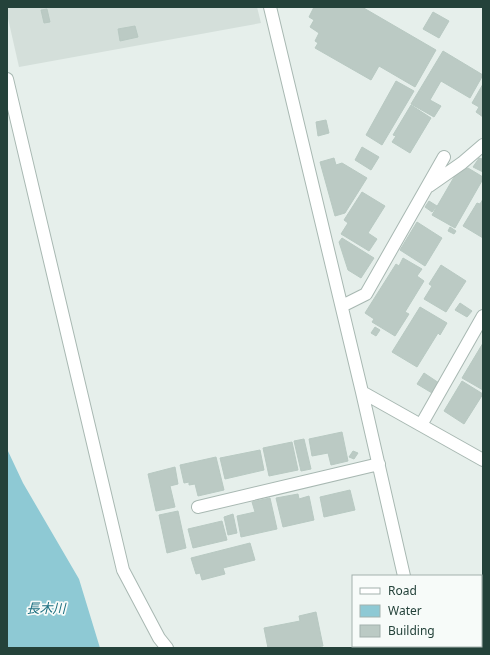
<svg xmlns="http://www.w3.org/2000/svg" width="490" height="655" font-family="'Noto Sans','Noto Sans JP',sans-serif">
<style>
.built{fill:#d4dfda}
.water{fill:#8ec9d4}
.building{fill:#bbcac4;stroke:#b8c9c2}
.lines{fill:none;stroke-linecap:round;stroke-linejoin:round}
.minor-casing{stroke:#a8b8b2;stroke-width:14}
.minor{stroke:#fff;stroke-width:12}
.labels{text-anchor:middle;stroke-width:3.5;stroke-linejoin:round;paint-order:stroke}
.water-label{font-size:13px;font-style:italic;fill:#1c6f80;stroke:#f7fbf9}
</style>
<rect width="100%" height="100%" fill="#e6efeb"/>
<!-- built -->
<path class="built" d="M7,7H257L261,23L19,67L7,14Z"/>
<!-- water -->
<path class="water" d="M7,449L23,483L79,579L100,648H7Z"/>
<!-- building -->
<path class="building" d="M314,7H362L436,50L415,87L379,66L371,80L315,48L318,43L315,41L319,33L310,27L314,20L309,17Z
M47,9L50,22L44,23L41,10Z
M433,12L449,21L439,38L423,29Z
M135,26L138,37L120,41L118,29Z
M443,51L483,75L470,98L441,81L430,100L441,106L434,117L411,104Z
M396,81L414,91L382,145L366,135Z
M483,84V117L476,112L479,107L472,103Z
M411,105L431,118L410,153L392,142L396,136L393,135Z
M326,120L329,133L318,136L316,122Z
M362,147L379,157L371,170L355,160Z
M483,157V172L473,167L479,158L482,159Z
M334,158L336,165L342,163L367,178L345,213L335,216L320,162Z
M468,168L483,177V179L455,228L432,215L457,172Z
M362,192L385,206L368,233L377,239L369,251L341,234L348,223L344,220Z
M483,199V238L463,226L477,203L480,204Z
M429,201L437,206L432,212L425,207Z
M417,222L442,238L425,266L400,250Z
M450,227L456,231L454,234L448,231Z
M342,238L374,258L361,278L348,270L339,242Z
M403,258L422,269L417,276L424,281L405,312L409,314L395,336L372,322L374,319L365,313L396,264L399,266Z
M441,265L466,281L446,312L424,299L432,286L429,284Z
M460,303L472,311L467,317L455,310Z
M420,307L447,323L440,335L438,333L417,367L392,352Z
M375,327L380,330L376,336L371,333Z
M483,343V390L462,378Z
M424,373L439,383L432,393L417,384Z
M462,381L483,394L464,424L444,411Z
M342,432L348,461L331,465L328,453L312,456L309,439Z
M304,439L311,469L301,471L294,441Z
M292,442L298,470L269,476L263,448Z
M260,450L264,470L225,479L220,458Z
M353,451L358,453L354,459L349,457Z
M216,457L224,490L198,496L195,484L189,485V482L184,483L180,465Z
M175,467L178,484L170,486L175,507L156,511L148,474Z
M350,490L355,510L324,517L320,497Z
M298,494L299,499L309,496L314,520L283,527L276,498Z
M270,498L277,529L241,537L237,516L255,512L252,502Z
M178,511L186,548L167,553L159,515Z
M233,514L237,533L228,535L224,517Z
M222,521L227,540L193,548L188,529Z
M250,543L255,560L223,568L225,574L202,580L200,573L196,574L191,558Z
M316,612L323,646L311,648H268L264,628L300,621L299,616Z"/>
<g class="lines">
<!-- minor casing -->
<g class="minor-casing">
<path id="minor" d="M270,7L362,392L404,576
M7,79L123,570L159,638L167,648
M429,186L462,163L483,145
M342,306L366,294L444,157
M362,392L483,460
M421,425L483,316
M198,507L379,464
M420,646L421,648"/>
</g>
<!-- minor -->
<use href="#minor" class="minor"/>
</g>
<g class="labels">
<!-- water labels -->
<g class="water-label">
<text x="46" y="613">長木川</text>
</g>
</g>
<!-- border -->
<rect width="490" height="655" fill="none" stroke="#24423a" stroke-width="16"/>
<!-- legend -->
<rect x="352" y="575" width="130" height="72" fill="#f7fbf9" stroke="#a3b1ad"/>
<rect x="360" y="588" width="20" height="6" fill="#ffffff" stroke="#a3b1ad"/>
<text x="388" y="595" font-size="12" fill="#24423a">Road</text>
<rect x="360" y="605" width="20" height="12" fill="#8ec9d4" stroke="#a3b1ad"/>
<text x="388" y="615" font-size="12" fill="#24423a">Water</text>
<rect x="360" y="625" width="20" height="12" fill="#bbcac4" stroke="#a3b1ad"/>
<text x="388" y="635" font-size="12" fill="#24423a">Building</text>
</svg>
